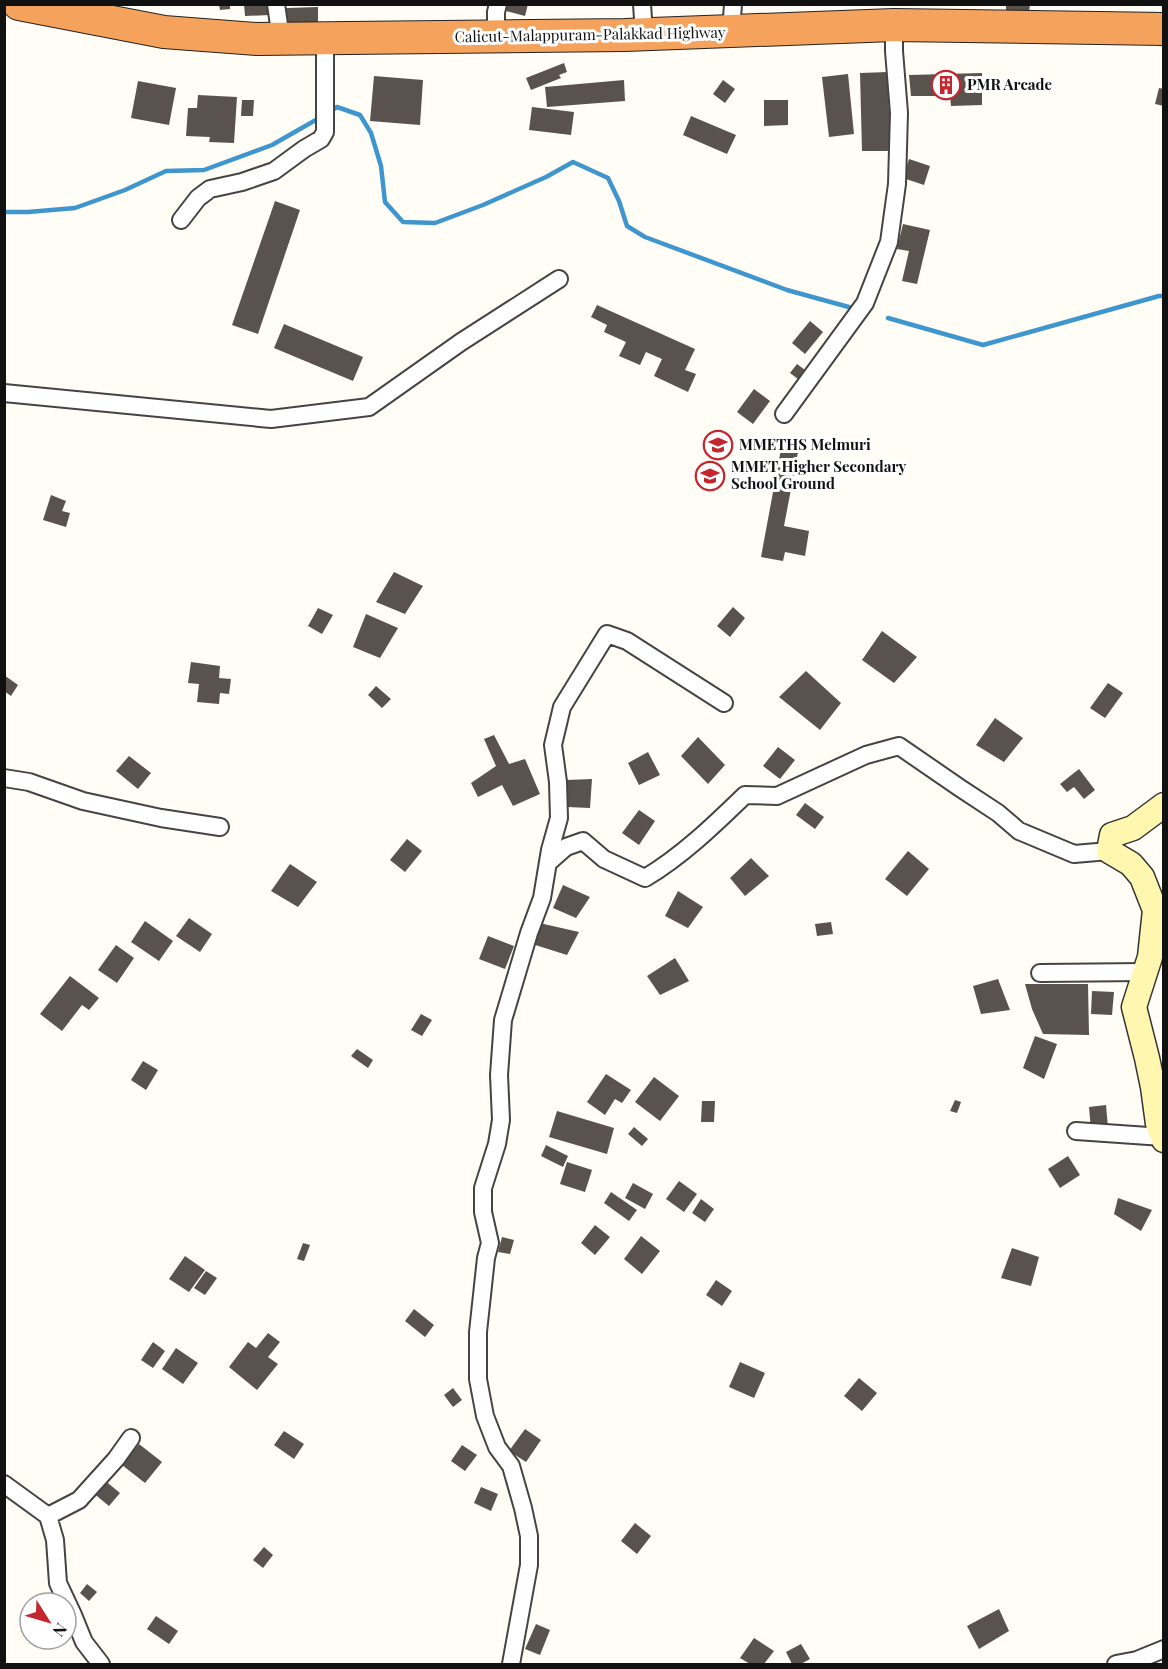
<svg xmlns="http://www.w3.org/2000/svg" width="1168" height="1669" font-family="'Playfair Display',serif">
<style>
.lines{fill:none;stroke-linecap:round;stroke-linejoin:round}
.stream{stroke:#3f96cf;stroke-width:4.5}
.building{fill:#5a524d}
.street-casing{stroke:#444;stroke-width:20}
.secondary-casing{stroke:#333;stroke-width:27}
.highway-casing{stroke:#222;stroke-width:34}
.street{stroke:#fff;stroke-width:16}
.secondary{stroke:#fff6b0;stroke-width:24}
.highway{stroke:#f5a25d;stroke-width:32}
.labels{text-anchor:middle;stroke-width:6;stroke-linejoin:round;paint-order:stroke}
.street-label{font-size:15px;fill:#111;stroke:#fff}
.poi-label{font-size:15px;font-weight:bold;fill:#111;stroke:#fff;text-anchor:start}
</style>
<rect width="100%" height="100%" fill="#fffdf5"/>
<g class="lines">
<!-- stream -->
<path class="stream" d="M329,112L337,107L360,115L371,133L381,166L385,202L403,222L435,223L483,205L546,177L573,162L608,178L619,201L627,226L645,237L787,290L856,309
M4,212H28L75,208L125,190L166,171L204,170L272,145L321,117
M888,318L983,345L1159,296H1164"/>
</g>
<!-- building -->
<path class="building" d="M219,4H230V9L220,10Z
M244,4H269V15L245,16Z
M508,4H528L525,16L506,11Z
M1006,4H1030L1029,13L1006,11Z
M318,7V30H286V8Z
M564,63L567,72L559,75L561,78L531,90L526,78Z
M888,72L890,151H862L860,73Z
M982,73V105L951,106L950,96H911L909,75Z
M848,74L854,134L829,137L822,77Z
M374,76L423,80L420,125L370,121Z
M624,80L625,101L547,107L545,87Z
M723,80L735,89L725,103L713,94Z
M138,81L176,88L169,125L131,118Z
M1159,88L1164,89V106L1155,104Z
M198,95L237,97L234,143L209,142L210,137L186,136L188,108H197Z
M242,100H254L253,116H241Z
M764,100H788V125L764,126Z
M532,107L574,112L571,135L529,130Z
M691,116L736,135L727,154L683,135Z
M909,159L930,166L924,185L903,178Z
M275,201L300,210L258,334L232,325Z
M903,224L930,230L917,284L902,281L909,251L897,249Z
M597,305L695,349L685,370L696,374L688,392L654,376L662,359L646,352L640,365L619,356L626,342L604,332L607,325L591,317Z
M810,321L823,332L805,354L792,343Z
M284,324L363,357L353,381L274,348Z
M797,364L805,370L798,379L790,373Z
M754,389L770,401L753,424L737,412Z
M781,449L798,452L784,526L809,531L805,556L785,552L783,561L761,557Z
M51,495L66,501L62,511L70,513L66,527L43,520Z
M394,572L423,586L405,614L376,602Z
M733,607L745,618L730,637L717,626Z
M318,608L333,615L322,634L308,626Z
M366,614L398,628L380,658L353,647Z
M882,631L917,657L894,683L862,660Z
M191,662L220,666L219,678L231,679L229,694L220,693L219,704L197,702L199,684L188,683Z
M806,671L841,703L820,730L779,697Z
M4,675L18,685L11,696L4,691Z
M1108,683L1123,693L1105,718L1090,708Z
M376,686L391,699L382,708L368,695Z
M995,718L1023,738L1004,762L976,745Z
M494,735L509,764L525,759L540,794L513,806L502,785L478,797L471,783L496,766L484,739Z
M698,737L725,765L708,784L681,756Z
M778,747L795,760L780,779L763,766Z
M648,752L660,775L639,785L628,763Z
M129,756L151,773L138,789L116,771Z
M1079,769L1095,790L1084,799L1074,787L1067,792L1060,784Z
M592,779L590,808L567,807L566,780Z
M805,803L824,817L815,829L796,815Z
M639,810L655,821L639,845L622,833Z
M407,839L422,851L405,872L390,860Z
M908,851L929,869L907,896L885,879Z
M751,858L769,876L745,896L730,878Z
M290,864L317,882L298,907L271,891Z
M563,885L590,897L576,918L553,908Z
M678,891L703,907L688,928L665,916Z
M189,918L212,934L200,952L176,936Z
M145,921L173,941L159,961L131,942Z
M535,922L579,932L567,955L529,943Z
M831,922L833,934L817,936L815,924Z
M488,936L514,946L505,969L479,959Z
M116,945L134,958L117,983L98,970Z
M675,958L689,981L660,995L647,976Z
M70,976L99,998L89,1010L82,1005L62,1031L40,1014Z
M998,979L1010,1010L981,1014L973,986Z
M1025,984H1088L1089,1035L1043,1034L1032,1009Z
M1092,991L1114,992L1112,1015L1091,1014Z
M421,1014L432,1020L422,1036L411,1030Z
M1035,1036L1057,1044L1044,1079L1023,1068Z
M357,1049L373,1060L368,1068L351,1056Z
M143,1061L158,1070L146,1090L131,1080Z
M606,1074L631,1090L622,1103L615,1099L605,1115L587,1102Z
M654,1077L679,1096L660,1121L635,1102Z
M955,1100L961,1102L957,1113L950,1111Z
M702,1101H715L714,1122H701Z
M1106,1105L1108,1128L1091,1130L1089,1107Z
M557,1111L614,1128L607,1154L549,1137Z
M634,1127L648,1139L642,1146L628,1134Z
M546,1145L568,1156L563,1167L541,1156Z
M1068,1156L1080,1175L1060,1188L1048,1169Z
M567,1162L592,1170L585,1192L560,1184Z
M679,1181L697,1194L684,1212L666,1199Z
M633,1183L653,1194L645,1209L625,1198Z
M611,1192L637,1210L629,1221L604,1203Z
M1118,1198L1152,1210L1141,1231L1114,1214Z
M701,1199L714,1209L705,1222L692,1213Z
M595,1225L610,1237L595,1255L581,1243Z
M641,1236L660,1251L642,1274L624,1259Z
M502,1237L514,1240L510,1254L498,1252Z
M303,1243L310,1245L304,1261L297,1259Z
M1012,1248L1039,1257L1031,1286L1001,1278Z
M185,1256L205,1270L189,1292L169,1279Z
M206,1271L217,1278L205,1295L194,1288Z
M716,1280L732,1291L722,1306L706,1295Z
M414,1309L434,1325L425,1337L405,1321Z
M268,1333L280,1342L268,1357L278,1364L257,1390L229,1367L248,1342L256,1348Z
M153,1342L165,1351L153,1368L141,1360Z
M176,1348L198,1363L183,1384L162,1369Z
M740,1362L765,1373L754,1398L729,1387Z
M859,1378L877,1393L862,1411L844,1396Z
M453,1388L462,1400L453,1407L444,1395Z
M525,1429L541,1440L526,1462L509,1451Z
M284,1431L304,1444L294,1459L274,1445Z
M139,1444L162,1462L145,1483L122,1465Z
M462,1445L477,1455L465,1471L451,1461Z
M103,1479L120,1493L109,1506L92,1492Z
M481,1487L498,1494L491,1511L474,1503Z
M635,1523L651,1536L637,1554L621,1541Z
M264,1547L273,1555L263,1568L253,1560Z
M87,1584L97,1592L89,1601L80,1593Z
M999,1609L1009,1631L979,1649L967,1626Z
M156,1616L178,1631L169,1644L147,1629Z
M536,1624L550,1630L540,1655L525,1649Z
M754,1638L774,1651L764,1664H750L740,1658Z
M801,1644L810,1659L801,1664H792L786,1652Z"/>
<g class="lines">
<!-- street casing -->
<g class="street-casing">
<path id="street" d="M276,4L281,39
M642,4L644,34
M731,32L733,4
M496,37V12L498,4
M181,220L198,198L210,189L242,182L274,171L304,149L321,139L325,132V39
M4,393L271,419L369,407L461,342L559,279
M784,414L865,303L889,242L897,184L899,113L894,51V25
M4,778L29,782L83,801L161,818L220,827
M549,862L566,847L583,841L604,859L645,878C682,856 714,825 745,795L777,796L866,755L899,746L960,788L998,813L1019,831L1074,854L1109,851
M1040,973L1145,972
M1076,1131L1163,1137
M4,1484L48,1516L55,1540L58,1583L73,1615L84,1642L101,1664
M48,1516L79,1500L116,1459L131,1438
M511,1664L529,1565V1536L523,1508L511,1466L497,1447L485,1416L478,1379V1332L486,1258L490,1243L483,1212V1188L497,1144L501,1120L499,1075L503,1020L529,933L542,898L550,850L559,818L558,782L553,745L562,707L607,634L627,641L724,703
M1116,1664L1137,1660L1164,1649"/>
</g>
<!-- secondary casing -->
<g class="secondary-casing">
<path id="secondary" d="M1164,805L1133,828L1112,835L1109,851L1131,864L1142,877L1155,910L1150,957L1134,1007L1147,1058L1153,1087L1158,1124L1164,1140"/>
</g>
<!-- highway casing -->
<g class="highway-casing">
<path id="highway" d="M19,4L164,32L257,39L625,35L894,25L1164,29"/>
</g>
<!-- street -->
<use href="#street" class="street"/>
<!-- secondary -->
<use href="#secondary" class="secondary"/>
<!-- highway -->
<use href="#highway" class="highway"/>
</g>
<!-- icons -->
<defs>
<g id="building-ring" transform="scale(1.5)"><circle r="9.5" fill="#fff" stroke="#c4262e" stroke-width="1.5"/><path d="M-4-6H4V6H1V3H-1V6H-4ZM-2.5-4.3h1.7v1.8h-1.7ZM.8-4.3h1.7v1.8H.8ZM-2.5-1h1.7V.8h-1.7ZM.8-1h1.7V.8H.8Z" fill="#c4262e"/></g>
<g id="school-ring" transform="scale(1.5)"><circle r="9.5" fill="#fff" stroke="#c4262e" stroke-width="1.5"/><path d="M0-5L7-2L0 1L-7-2ZM-4 1L0 2.5L4 1V4Q0 6-4 4Z" fill="#c4262e"/></g>
</defs>
<g fill-rule="evenodd">
<use href="#building-ring" x="946" y="85"/>
<use href="#school-ring" x="718" y="445"/>
<use href="#school-ring" x="710" y="476"/>
</g>
<g class="labels">
<!-- street labels -->
<g class="street-label">
<text transform="translate(590 35) rotate(-1)" y="5">Calicut-Malappuram-Palakkad Highway</text>
</g>
<!-- poi labels -->
<g class="poi-label">
<text x="967" y="90">PMR Arcade</text>
<text x="739" y="450">MMETHS Melmuri</text>
<text x="731" y="472">MMET Higher Secondary<tspan x="731" dy="17">School Ground</tspan></text>
</g>
</g>
<!-- border -->
<rect width="1168" height="1669" fill="none" stroke="#111111" stroke-width="12"/>
<!-- north arrow -->
<g transform="translate(48 1621) rotate(127)"><circle r="28" fill="#ffffff" stroke="#a0a0a0" stroke-width="1.5"/>
<path d="M0-4.5L10 22L0 15L-10 22Z" fill="#c4262e"/>
<text y="-9" font-size="16" font-weight="bold" text-anchor="middle" fill="#111111">N</text>
</g>
</svg>
